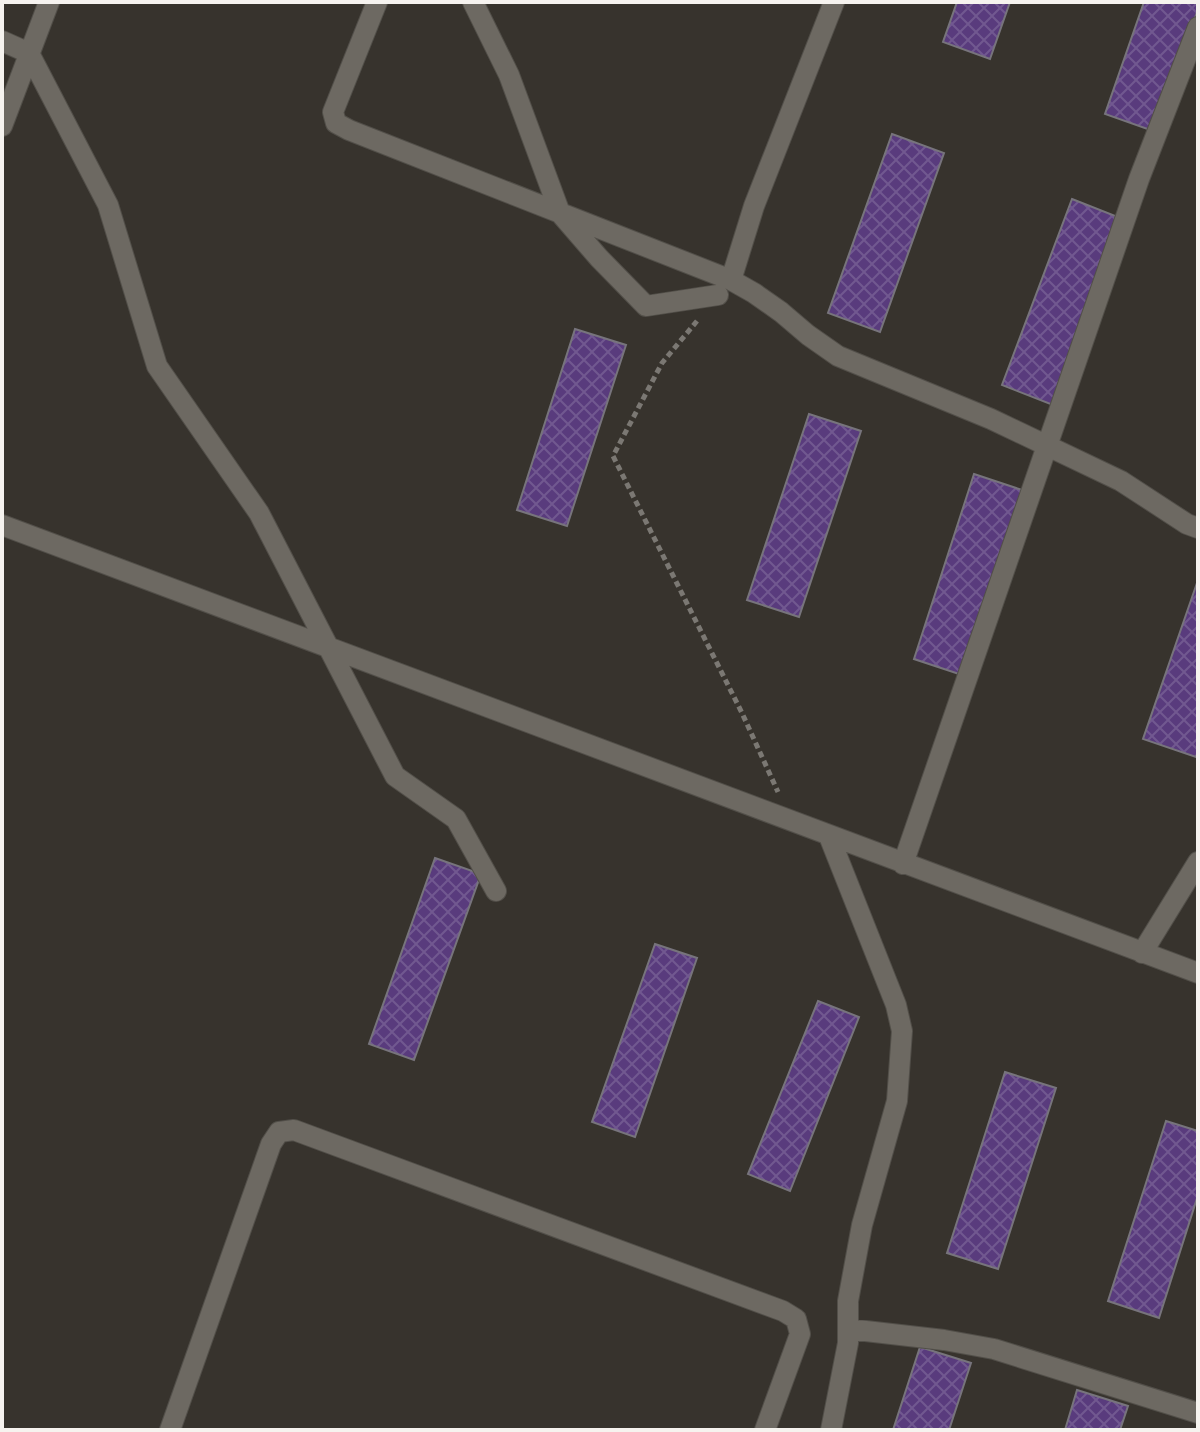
<svg xmlns="http://www.w3.org/2000/svg" width="1200" height="1432" font-family="'Open Sans',sans-serif">
<style>
.building{fill:url(#building-cross-hatch);stroke:#77747c;stroke-width:2}
.lines{fill:none;stroke-linecap:round;stroke-linejoin:round}
.street-casing{stroke:#524f49;stroke-width:22}
.path{stroke:#7b7873;stroke-width:5;stroke-dasharray:6 4;stroke-linecap:butt}
.street{stroke:#6d6962;stroke-width:20}
</style>
<defs>
<pattern id="building-cross-hatch" width="8" height="8" patternUnits="userSpaceOnUse" patternTransform="scale(2)"><rect width="8" height="8" fill="#593b7d"/><path d="M0 0l8 8M0 8l8-8" fill="none" stroke="#715890"/></pattern>
</defs>
<rect width="100%" height="100%" fill="#37332d"/>
<!-- building -->
<path class="building" d="M957,2H1010L990,59L943,42Z
M1144,2H1198V9L1156,132L1105,114Z
M892,134L944,153L880,332L828,313Z
M1072,199L1123,219L1053,405L1002,385Z
M575,329L626,345L567,526L517,510Z
M809,414L861,431L799,617L747,600Z
M974,474L1022,490L962,675L914,659Z
M1198,580V751L1196,757L1143,739Z
M435,858L481,874L414,1060L369,1044Z
M655,944L697,958L635,1137L592,1122Z
M818,1001L859,1017L790,1191L748,1174Z
M1005,1072L1056,1088L998,1269L947,1253Z
M1166,1121L1198,1131V1195L1159,1318L1108,1301Z
M920,1347L971,1363L949,1430H893Z
M1077,1390L1128,1406L1120,1430H1065Z"/>
<g class="lines">
<!-- street casing -->
<g class="street-casing">
<path id="street" d="M377,2L333,112L336,123L349,130L731,280L754,293L781,312L808,335L838,356L991,419L1121,481L1187,524L1198,528
M473,2L509,75L560,213L599,258L646,306L718,295
M2,41L29,53L108,205L157,366L259,513L395,776L456,819L496,891
M2,126L49,2
M731,280L754,206L834,2
M2,525L1198,973
M829,836L896,1005L902,1031L897,1101L862,1225L848,1301V1343L831,1430
M903,864L1139,179L1198,27
M1142,953L1198,862
M848,1329L944,1340L994,1349L1198,1413
M170,1430L271,1144L279,1132L294,1130L783,1311L796,1319L800,1334L765,1430"/>
</g>
<!-- path -->
<path class="path" d="M697,321L662,363L613,456L742,713L778,792"/>
<!-- street -->
<use href="#street" class="street"/>
</g>
<!-- border -->
<rect width="1200" height="1432" fill="none" stroke="#f6f3ef" stroke-width="8"/>
</svg>
